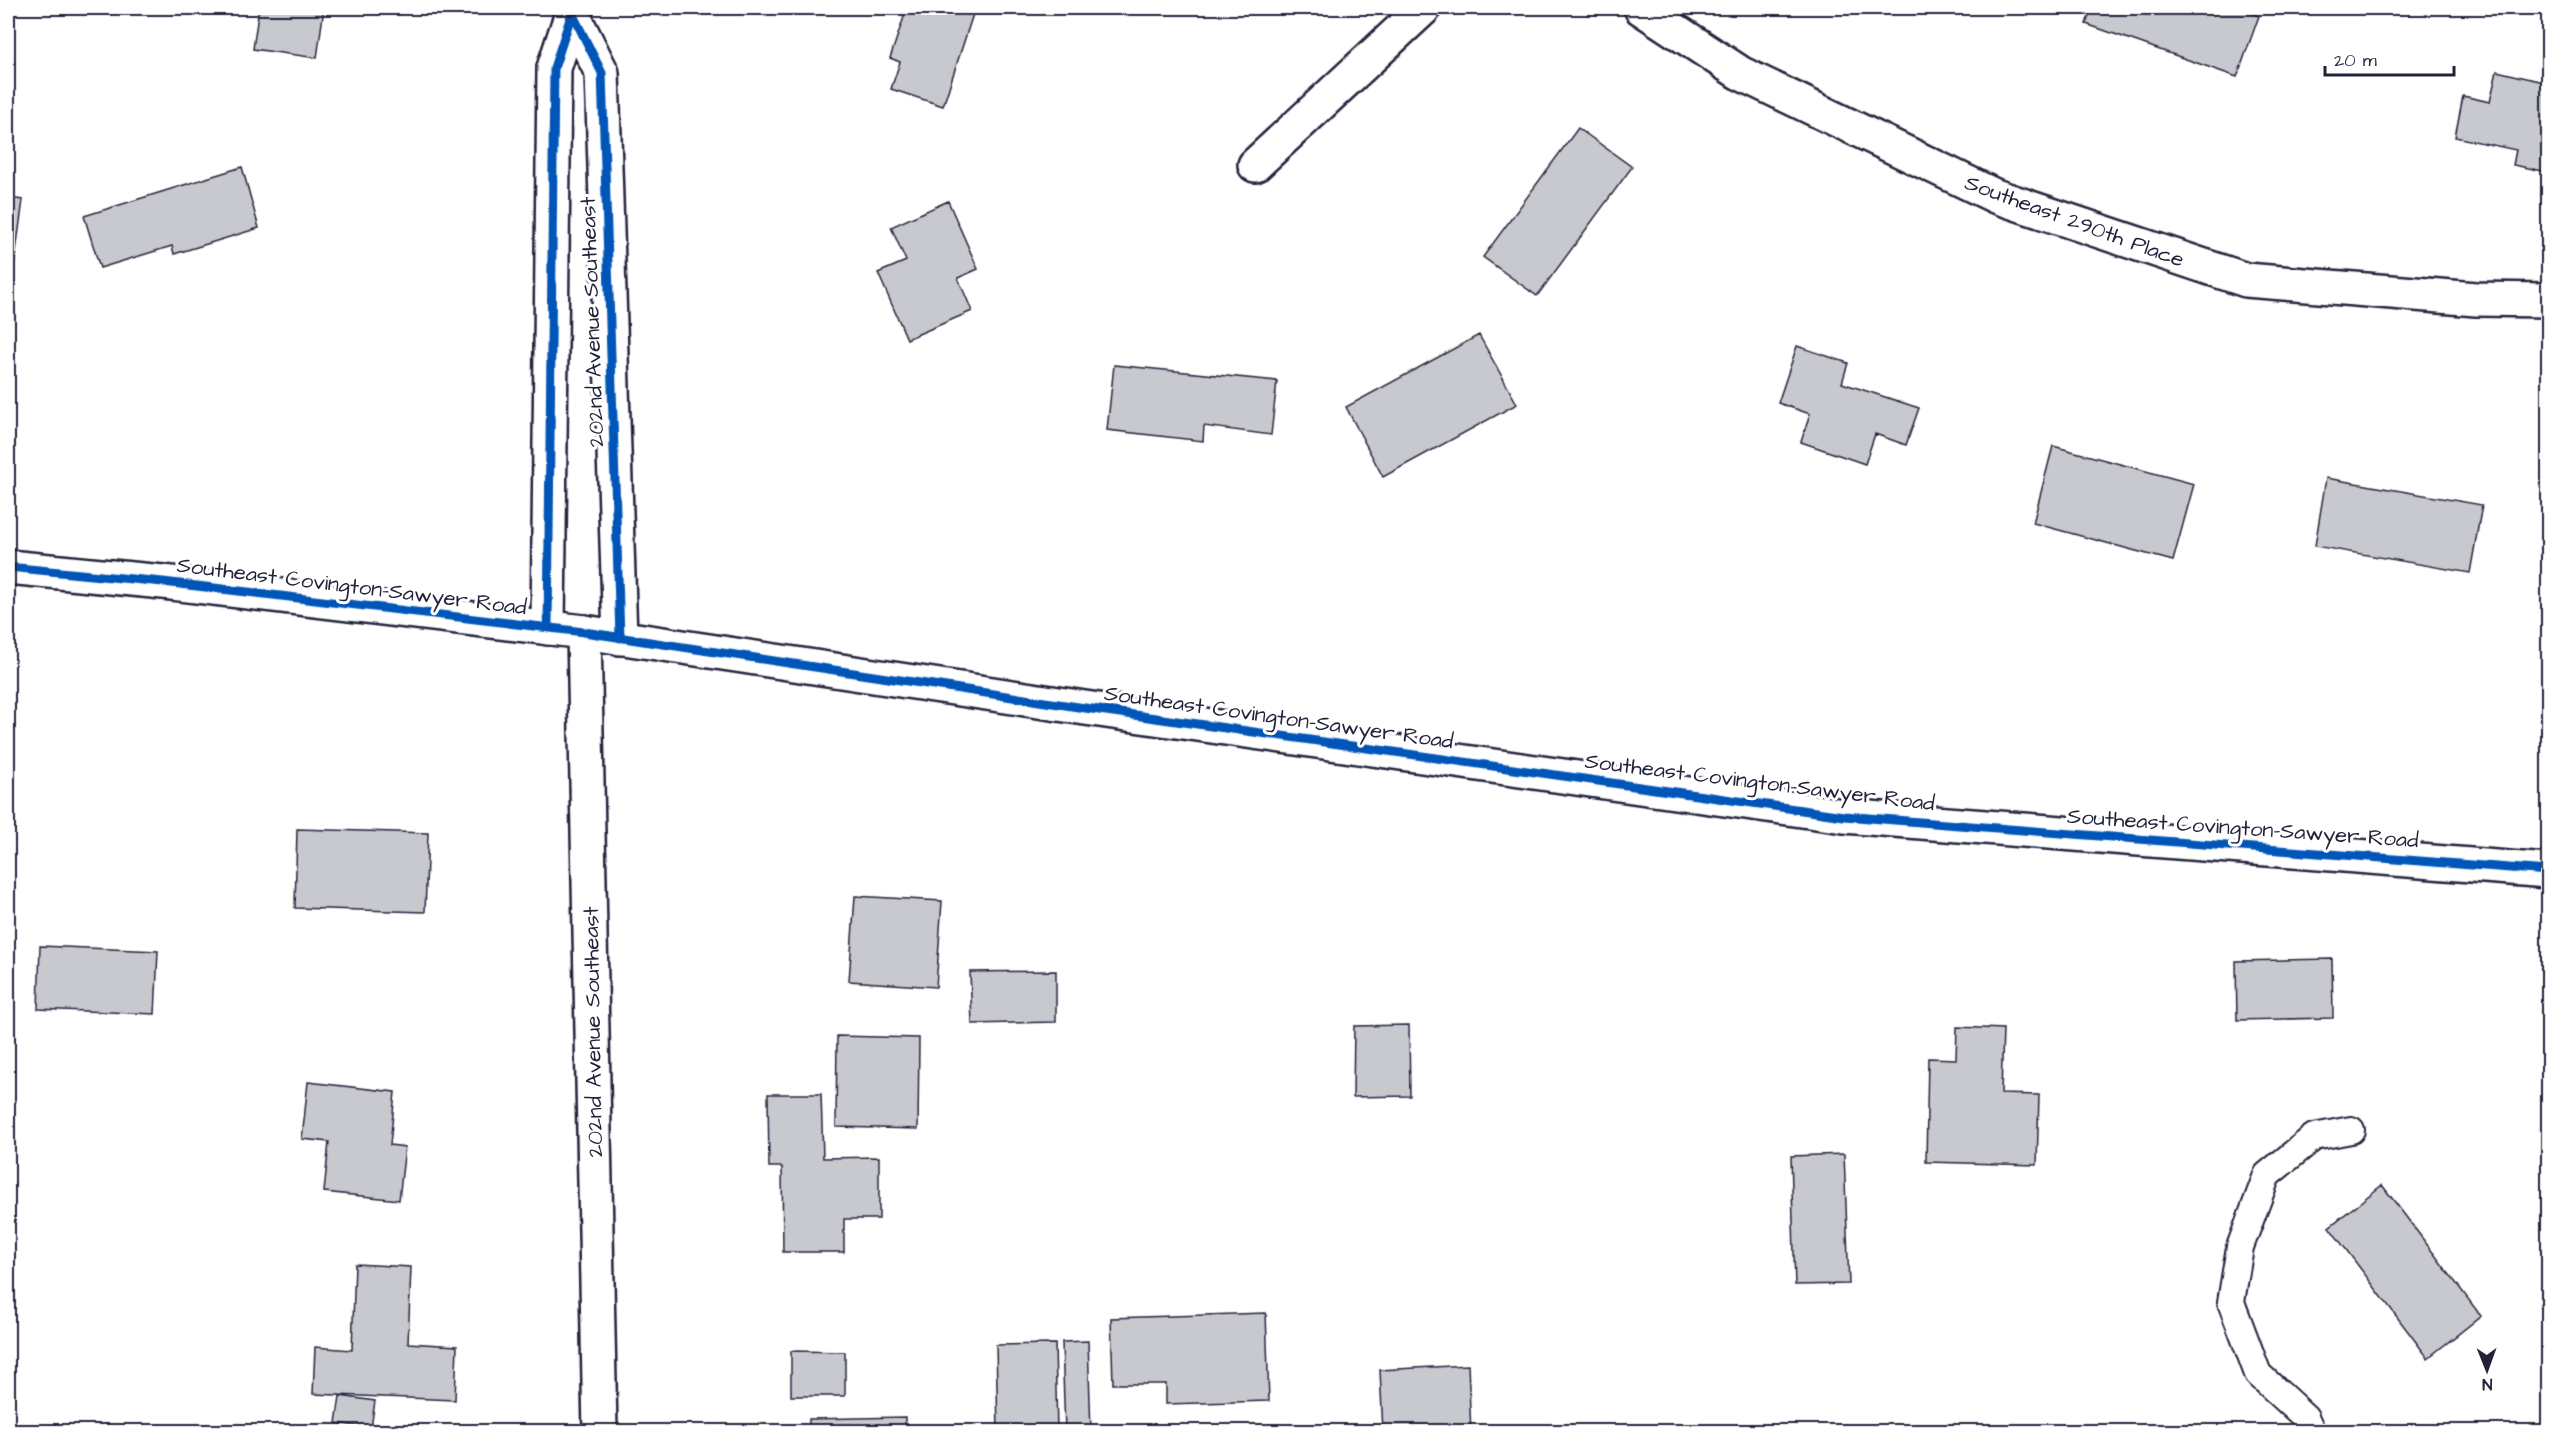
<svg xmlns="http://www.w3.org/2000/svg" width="2556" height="1439" font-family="'Architects Daughter',sans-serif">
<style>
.building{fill:#c8c8cf;stroke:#22223b;stroke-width:1.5}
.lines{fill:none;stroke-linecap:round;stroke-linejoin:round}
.lane-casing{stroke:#22223b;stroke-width:30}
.street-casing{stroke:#22223b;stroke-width:38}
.secondary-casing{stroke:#22223b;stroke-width:38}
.lane{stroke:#fff;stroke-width:26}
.street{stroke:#fff;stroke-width:33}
.secondary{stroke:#fff;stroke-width:33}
.cycleway-casing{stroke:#fff;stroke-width:13}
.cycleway{stroke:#0057b8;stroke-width:9}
.labels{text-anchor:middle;stroke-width:6;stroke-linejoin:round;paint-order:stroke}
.street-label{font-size:22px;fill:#22223b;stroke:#fff}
</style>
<rect width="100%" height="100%" fill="#fff"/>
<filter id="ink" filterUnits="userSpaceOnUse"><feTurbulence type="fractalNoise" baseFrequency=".0167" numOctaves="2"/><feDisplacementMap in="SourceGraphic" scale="12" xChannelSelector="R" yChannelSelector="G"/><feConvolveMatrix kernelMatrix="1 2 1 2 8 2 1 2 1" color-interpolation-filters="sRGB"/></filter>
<g filter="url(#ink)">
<!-- building -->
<path class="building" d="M259,8H324L317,58L253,49Z
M905,8H975L943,106L891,89L900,62L890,58L907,8Z
M2092,8H2234L2259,16L2237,77L2086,24Z
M2497,71L2548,83V172L2513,165L2516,150L2455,137L2463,96L2490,102Z
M1578,128L1632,167L1537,296L1483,257Z
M242,167L259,228L174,254L172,246L100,268L84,216Z
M8,198L23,200L14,266H8Z
M948,201L978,269L958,278L972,311L907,339L878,273L906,261L891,227Z
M1479,335L1517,404L1383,477L1346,407Z
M1797,346L1848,363L1842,383L1919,408L1906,445L1875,434L1865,464L1801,442L1810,414L1778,403Z
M1114,365L1277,381L1271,435L1204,426L1203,441L1107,430Z
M2053,446L2194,484L2173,561L2033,523Z
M2326,478L2482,505L2470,573L2315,546Z
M297,829L428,833L425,912L295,908Z
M855,896L942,901L936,987L849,981Z
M40,946L158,951L155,1014L38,1009Z
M2332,959L2333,1018L2237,1020L2236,961Z
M1056,971V1022L972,1024L970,972Z
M1409,1025L1410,1096L1353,1097L1354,1026Z
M1957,1027L2003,1029L2001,1094L2039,1095L2037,1165L1926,1162L1928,1058L1956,1059Z
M837,1036L919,1038L918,1129L836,1127Z
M308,1082L395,1092L390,1145L405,1147L399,1200L324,1192L329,1142L302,1139Z
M768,1094H821L823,1158L879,1157V1219H844V1252H783L782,1167H769Z
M1844,1154L1849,1284L1795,1285L1791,1156Z
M2382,1185L2481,1316L2428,1358L2329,1227Z
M355,1264L411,1267L408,1343L457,1346L455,1400L313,1394L315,1347L352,1350Z
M1266,1313L1269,1401L1166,1404V1384H1113L1111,1318Z
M1088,1341L1091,1432H1065L1062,1342Z
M1055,1344L1057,1432H998L996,1345Z
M791,1351L845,1352V1396H791Z
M1468,1365L1471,1432H1383L1380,1370Z
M340,1396L375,1401L371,1428L336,1423Z
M905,1417V1432H809V1419Z"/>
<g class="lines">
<!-- lane casing -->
<g class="lane-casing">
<path id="lane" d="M2312,1432L2305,1417L2258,1374L2231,1302L2240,1247L2267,1175L2314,1137L2351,1130"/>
</g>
<!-- street casing -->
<g class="street-casing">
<path id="street" d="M1641,8L1740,73L1995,196L2246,280L2476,299L2548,300
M1255,165L1424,8
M548,628L554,68L572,13L602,73L620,638
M584,632L600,1432"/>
</g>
<!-- secondary casing -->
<g class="secondary-casing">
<path id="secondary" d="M8,567L163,582L584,632L1085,708L1844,816L2548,871"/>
</g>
<!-- lane -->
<use href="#lane" class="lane"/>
<!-- street -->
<use href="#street" class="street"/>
<!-- secondary -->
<use href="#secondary" class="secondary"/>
<!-- cycleway casing -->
<g class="cycleway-casing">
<path id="cycleway" d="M8,567L163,582L584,632L1085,708L1844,816L2548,871
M548,628L554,68L572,13L602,73L620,638"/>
</g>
<!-- cycleway -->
<use href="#cycleway" class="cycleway"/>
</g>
</g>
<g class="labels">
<!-- street labels -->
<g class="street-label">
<text transform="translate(2075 220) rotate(20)" y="8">Southeast 290th Place</text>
<text transform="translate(591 322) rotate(-92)" y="8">202nd Avenue Southeast</text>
<text transform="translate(352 585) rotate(7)" y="8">Southeast Covington-Sawyer Road</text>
<text transform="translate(1279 716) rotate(8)" y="8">Southeast Covington-Sawyer Road</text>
<text transform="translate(1760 781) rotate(7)" y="8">Southeast Covington-Sawyer Road</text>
<text transform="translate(2243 827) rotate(4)" y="8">Southeast Covington-Sawyer Road</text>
<text transform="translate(592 1032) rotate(-91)" y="8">202nd Avenue Southeast</text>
</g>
</g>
<!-- margin -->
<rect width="2556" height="1439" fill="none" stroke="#fff" stroke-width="30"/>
<rect x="15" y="15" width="2526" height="1409" fill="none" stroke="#22223b" stroke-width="2" filter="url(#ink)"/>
<!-- north arrow -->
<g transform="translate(2487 1370) rotate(179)" stroke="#ffffff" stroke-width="4.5" paint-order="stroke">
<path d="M0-4.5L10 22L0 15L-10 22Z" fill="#22223b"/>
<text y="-9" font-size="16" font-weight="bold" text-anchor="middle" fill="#22223b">N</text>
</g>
<!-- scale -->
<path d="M2325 66v9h129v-9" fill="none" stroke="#22223b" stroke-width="3"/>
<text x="2334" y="66" font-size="18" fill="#22223b" stroke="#ffffff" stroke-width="4.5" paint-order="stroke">20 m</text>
</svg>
